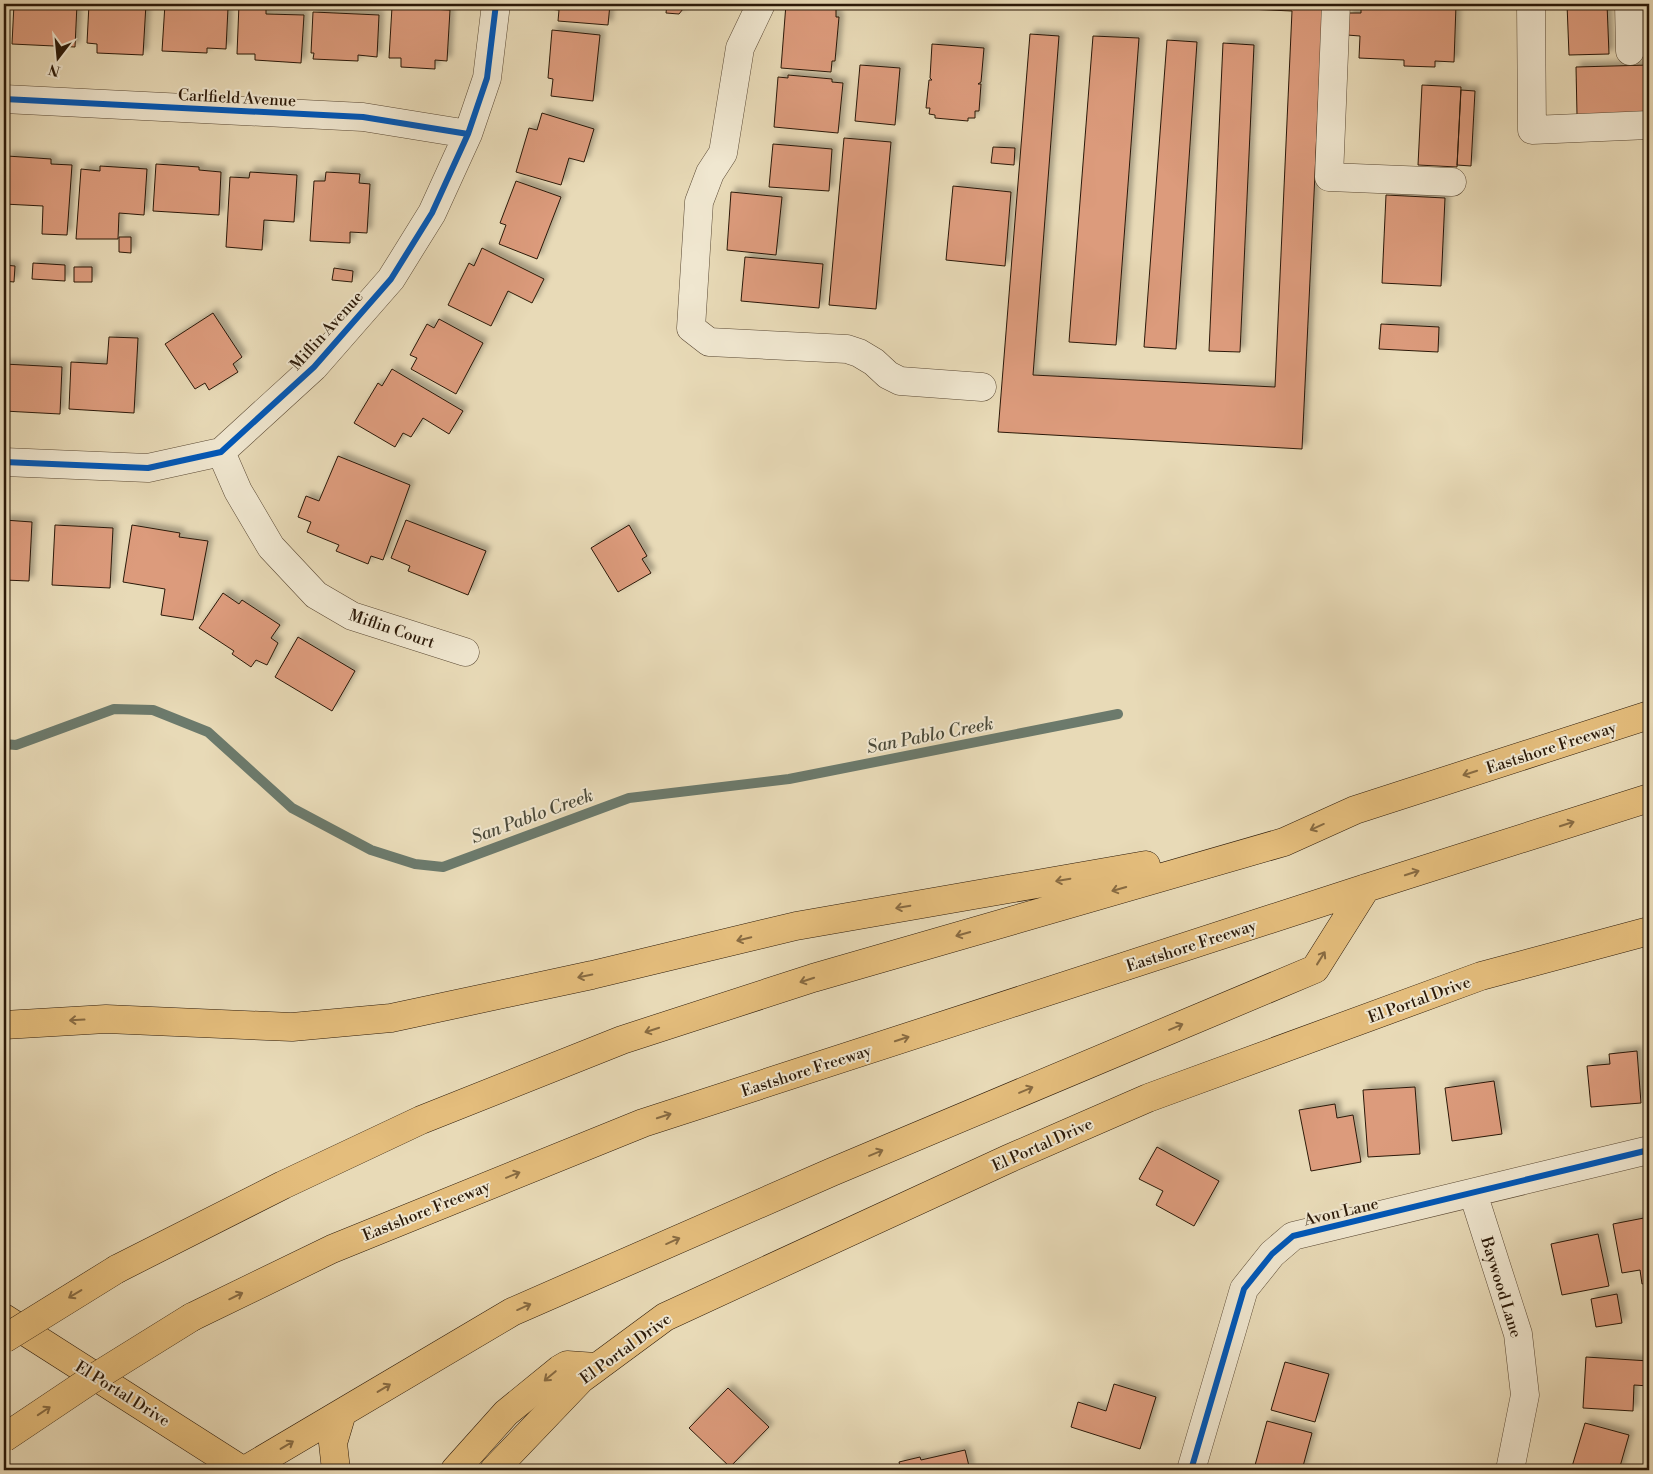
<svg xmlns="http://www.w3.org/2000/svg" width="1653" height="1474" font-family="'Libre Bodoni',serif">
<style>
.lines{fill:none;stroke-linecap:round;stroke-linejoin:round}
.stream{stroke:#6c7a6c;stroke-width:10}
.building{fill:#dc9b7c;stroke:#2b1908;filter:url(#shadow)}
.minor-casing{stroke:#5a4934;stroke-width:29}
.major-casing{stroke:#2b1908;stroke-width:29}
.highway-casing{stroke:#2b1908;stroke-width:29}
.minor{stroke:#f0e7d0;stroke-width:28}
.major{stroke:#e4bd7c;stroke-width:28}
.highway{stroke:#e4bd7c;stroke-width:28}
.highway-bridge-casing{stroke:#2b1908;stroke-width:29;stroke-linecap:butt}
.highway-bridge{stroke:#e4bd7c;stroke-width:28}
.cycleway-casing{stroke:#f0e7d0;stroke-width:9}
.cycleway{stroke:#0057b8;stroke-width:6}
.oneway{stroke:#886b42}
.labels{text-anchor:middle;stroke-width:4;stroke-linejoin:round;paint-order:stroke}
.street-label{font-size:16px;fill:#2b1908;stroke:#f0e7d0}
.water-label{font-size:18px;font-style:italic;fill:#4b4a3a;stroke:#f0e7d0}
</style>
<defs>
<filter id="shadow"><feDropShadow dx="4.5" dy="-4.5" stdDeviation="2.5" flood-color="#0004"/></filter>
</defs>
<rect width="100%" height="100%" fill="#e8dab7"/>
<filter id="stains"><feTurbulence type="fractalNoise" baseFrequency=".004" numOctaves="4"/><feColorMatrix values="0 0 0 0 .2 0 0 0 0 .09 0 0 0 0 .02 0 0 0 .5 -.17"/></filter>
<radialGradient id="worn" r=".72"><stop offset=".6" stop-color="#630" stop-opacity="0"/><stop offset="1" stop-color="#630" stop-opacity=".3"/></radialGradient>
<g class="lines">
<!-- stream -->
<path class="stream" d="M4,744L16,745L114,709L153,710L208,732L292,808L371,850L415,864L443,867L629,798L789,779L1118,714"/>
</g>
<!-- building -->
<path class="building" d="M14,4H77L75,47L12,44Z
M89,4H146L143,55L97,53V44L87,43Z
M165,4H206V8H228L226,49L207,48V53L162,51Z
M239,4H266V14L304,15L301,63L255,60V54H237Z
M550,4H610L608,25L558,21L559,10L549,9Z
M667,4H687L679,14L666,13Z
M786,4L836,7V17H839L835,61H832L831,72L781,68Z
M1136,4H1323L1302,449L998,432L1030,34L1059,36L1033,375L1275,387L1292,11Z
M1394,4L1456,5L1454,62L1435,61V67L1404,66V60L1359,58L1360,36L1347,35L1348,13H1361V7L1394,8Z
M1567,4H1607L1609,54L1569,55Z
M392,7L450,10L447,61L435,60V69L401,67V58H389Z
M313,12L379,15L377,57L358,55V61L313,59L314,53H311Z
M552,30L600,35L593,101L551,96L553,79L548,78Z
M1093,36L1139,38L1116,345L1069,342Z
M1167,40L1197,42L1176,349L1144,347Z
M1223,43L1254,45L1240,352L1209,351Z
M932,44L984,48L981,82L978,84H981L979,111H975V118H968V121L935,118V115L929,114L930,108H926L929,80H932L930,78Z
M860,65L900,68L895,125L855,121Z
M1649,65V112L1577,115L1576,67Z
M788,75L832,79V82L843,83L838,133L774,127L778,77L788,78Z
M1422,85L1461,87L1457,167L1418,165Z
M1461,90L1475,91L1471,166L1457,165Z
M542,113L594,129L584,162L569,158L561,185L516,172L529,128L537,130Z
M844,138L891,142L876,309L829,305Z
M773,144L832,149L829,191L769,187Z
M993,147L1015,148L1014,165L991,163Z
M7,156L51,159V164L72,165L67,235L42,234L43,206L4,204Z
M156,164L199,167V170L221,172L219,215L153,211Z
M100,166L147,169L144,215L119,213L118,239H76L81,169L100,171Z
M250,172L297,175L294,222L264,220L262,250L226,247L230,177L249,178Z
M326,172L360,174L359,183L370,184L367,233L350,232V243L310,241L314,181H325Z
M516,181L561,197L537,259L499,244L506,225L500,223Z
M953,186L1011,192L1005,266L946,260Z
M731,192L782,197L776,255L727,250Z
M1386,195L1445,198L1441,286L1382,283Z
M119,237H131V253L119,252Z
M482,248L544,279L532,303L508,291L491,326L448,305L469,263L474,266Z
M745,257L823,264L819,308L741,301Z
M33,263L65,265V281L32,279Z
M4,265L15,266L14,282L4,281Z
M74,267H92V282H74Z
M334,268L353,271L352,282L332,280Z
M213,313L242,357L233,364L238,372L209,390L205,383L195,389L165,344Z
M439,319L483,343L456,394L411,369L417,358L410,355L427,324L434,328Z
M1381,324L1439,327L1438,352L1379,349Z
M109,337L138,338L134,413L69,409L71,362L107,364Z
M4,364L62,367L60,414L4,411Z
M392,369L463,411L449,434L423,418L411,437L403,433L395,447L354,423L378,383L382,386Z
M338,456L410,485L383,560L371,556L368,564L336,551L339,545L307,532L311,522L298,517L306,496L319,501Z
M4,520L32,522L29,581L4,580Z
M406,520L486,551L468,595L408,571L410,566L391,558Z
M55,525L113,528L110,588L52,585Z
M132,525L180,533L179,537L208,541L193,620L161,615L165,589L123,582Z
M629,525L647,556L642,559L651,573L618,592L591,548Z
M223,593L239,604L242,600L280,625L271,638L278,643L267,665L256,660L251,667L232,654L234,651L199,628Z
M298,637L355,671L332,711L275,677Z
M1637,1051L1641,1103L1591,1107L1587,1066L1610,1064L1609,1054Z
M1494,1081L1502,1134L1452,1141L1445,1088Z
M1415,1087L1420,1154L1368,1157L1363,1090Z
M1335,1104L1337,1118L1353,1115L1361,1162L1311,1171L1299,1110Z
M1157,1147L1219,1181L1194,1226L1156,1205L1163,1191L1139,1179Z
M1649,1217V1282L1642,1284L1640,1270L1622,1273L1613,1224Z
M1598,1234L1609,1286L1562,1295L1551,1244Z
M1617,1294L1622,1323L1596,1327L1591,1299Z
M1586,1357L1649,1361V1386L1634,1385L1633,1411L1583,1408Z
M1285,1362L1329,1374L1315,1422L1271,1410Z
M1114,1384L1156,1397L1140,1449L1071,1427L1078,1402L1106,1411Z
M728,1388L769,1427L730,1467L689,1428Z
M1267,1421L1312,1433L1302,1470L1254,1469Z
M1585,1423L1629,1435L1619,1470H1571Z
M965,1450L970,1470H901L899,1462L920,1457L921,1460Z"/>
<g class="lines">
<!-- minor casing -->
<g class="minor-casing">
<path id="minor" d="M761,4L740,48L723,153L710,173L699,202L691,328L709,342L847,349L859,353L874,362L888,375L900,381L982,387
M1336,4L1329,177L1452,182
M1531,4L1532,130L1649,125
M1629,4L1630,51
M4,99L363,117L468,134
M221,452L238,491L271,547L316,595L352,616L465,652
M4,462L148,468L221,452L314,367L391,279L432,213L468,134L487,78L496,4
M1473,1193L1518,1334L1525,1395L1510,1470
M1191,1470L1244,1289L1272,1254L1293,1236L1649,1150"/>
</g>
<!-- major casing -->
<g class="major-casing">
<path id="major" d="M4,1318L242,1470
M494,1470L581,1379L665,1317L1008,1159L1148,1098L1481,976L1649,931"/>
</g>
<!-- highway casing -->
<g class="highway-casing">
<path id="highway" d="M4,1025L106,1019L292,1027L391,1018L592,975L796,926L1146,865
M117,1269L283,1185L421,1120L622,1040L813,978L1284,842L1355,810L1649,715
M192,1317L332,1249L643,1123L1366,888L1649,798
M245,1470L512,1312L832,1172L1315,969L1366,888
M336,1470L333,1443L342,1413
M455,1470L506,1413L560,1369L567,1365L596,1367"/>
</g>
<!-- minor -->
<use href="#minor" class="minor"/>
<!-- major -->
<use href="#major" class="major"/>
<!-- highway -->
<use href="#highway" class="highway"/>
<!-- highway-bridge casing -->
<g class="highway-bridge-casing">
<path id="highway-bridge" d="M4,1339L117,1269
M4,1438L89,1381L192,1317"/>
</g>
<!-- highway-bridge -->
<use href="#highway-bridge" class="highway-bridge"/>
<!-- cycleway casing -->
<g class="cycleway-casing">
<path id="cycleway" d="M4,99L363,117L468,134
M4,462L148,468L221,452L314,367L391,279L432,213L468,134L487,78L496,4
M1191,1470L1244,1289L1272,1254L1293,1236L1649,1150"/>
</g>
<!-- cycleway -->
<use href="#cycleway" class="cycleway"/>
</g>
<!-- one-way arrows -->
<defs><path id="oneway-shaft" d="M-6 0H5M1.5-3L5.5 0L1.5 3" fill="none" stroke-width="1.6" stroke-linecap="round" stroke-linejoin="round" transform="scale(1.25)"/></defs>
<g class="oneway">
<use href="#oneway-shaft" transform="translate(1470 773) rotate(162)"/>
<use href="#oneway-shaft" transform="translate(1567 824) rotate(-18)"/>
<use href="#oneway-shaft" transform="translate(1317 827) rotate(156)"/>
<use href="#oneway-shaft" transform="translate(1412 873) rotate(-18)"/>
<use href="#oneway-shaft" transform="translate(1063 880) rotate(170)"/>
<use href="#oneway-shaft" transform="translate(1119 889) rotate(164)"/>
<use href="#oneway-shaft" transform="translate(903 907) rotate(170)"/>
<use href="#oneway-shaft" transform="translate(963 934) rotate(164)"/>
<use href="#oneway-shaft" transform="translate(744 939) rotate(167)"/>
<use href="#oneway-shaft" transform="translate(1321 958) rotate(-58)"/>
<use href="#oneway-shaft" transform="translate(585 976) rotate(168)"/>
<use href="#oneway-shaft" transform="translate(807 980) rotate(162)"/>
<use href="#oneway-shaft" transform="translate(77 1020) rotate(177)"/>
<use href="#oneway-shaft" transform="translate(1176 1027) rotate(-23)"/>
<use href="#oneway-shaft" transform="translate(652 1030) rotate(162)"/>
<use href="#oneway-shaft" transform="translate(902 1039) rotate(-18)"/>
<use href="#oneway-shaft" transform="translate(1026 1090) rotate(-23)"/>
<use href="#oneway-shaft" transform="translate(664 1116) rotate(-18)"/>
<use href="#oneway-shaft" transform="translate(876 1153) rotate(-23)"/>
<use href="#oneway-shaft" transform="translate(513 1175) rotate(-22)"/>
<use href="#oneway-shaft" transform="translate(673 1241) rotate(-24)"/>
<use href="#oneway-shaft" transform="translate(75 1294) rotate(149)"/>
<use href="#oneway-shaft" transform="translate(236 1296) rotate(-26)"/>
<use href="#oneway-shaft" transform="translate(524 1307) rotate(-24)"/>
<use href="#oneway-shaft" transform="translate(550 1376) rotate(140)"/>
<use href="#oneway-shaft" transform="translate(384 1388) rotate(-31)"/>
<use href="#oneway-shaft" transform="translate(44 1411) rotate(-34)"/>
<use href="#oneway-shaft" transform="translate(287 1445) rotate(-31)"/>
</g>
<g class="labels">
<!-- street labels -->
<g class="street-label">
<text transform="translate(237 97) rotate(3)" y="6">Carlfield Avenue</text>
<text transform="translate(326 330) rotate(-48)" y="6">Miflin Avenue</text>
<text transform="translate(392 628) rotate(19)" y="6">Miflin Court</text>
<text transform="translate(1551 747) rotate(-18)" y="6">Eastshore Freeway</text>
<text transform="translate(1191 945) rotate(-18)" y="6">Eastshore Freeway</text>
<text transform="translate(1419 999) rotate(-20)" y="6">El Portal Drive</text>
<text transform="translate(806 1070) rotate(-18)" y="6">Eastshore Freeway</text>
<text transform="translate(1042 1144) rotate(-24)" y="6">El Portal Drive</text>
<text transform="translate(426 1210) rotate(-22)" y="6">Eastshore Freeway</text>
<text transform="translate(1341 1211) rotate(-13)" y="6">Avon Lane</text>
<text transform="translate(1502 1287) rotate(73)" y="6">Baywood Lane</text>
<text transform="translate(625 1348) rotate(-36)" y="6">El Portal Drive</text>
<text transform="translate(123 1393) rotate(32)" y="6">El Portal Drive</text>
</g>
<!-- water labels -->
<g class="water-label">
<text transform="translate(930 735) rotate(-11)" y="6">San Pablo Creek</text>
<text transform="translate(532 816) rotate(-20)" y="6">San Pablo Creek</text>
</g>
</g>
<!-- margin -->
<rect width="1653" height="1474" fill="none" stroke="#e8dab7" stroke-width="20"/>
<rect x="5" y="5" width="1643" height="1464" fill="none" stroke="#2b1908" stroke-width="2.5"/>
<rect x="10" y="10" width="1633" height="1454" fill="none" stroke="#2b1908"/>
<!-- north arrow -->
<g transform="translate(58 58) rotate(196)" stroke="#f0e7d0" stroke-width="4" paint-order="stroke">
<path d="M0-4L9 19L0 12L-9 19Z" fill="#2b1908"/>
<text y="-8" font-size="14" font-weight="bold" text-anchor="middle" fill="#2b1908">N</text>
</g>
<rect width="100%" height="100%" filter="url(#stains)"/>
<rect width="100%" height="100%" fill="url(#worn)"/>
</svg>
